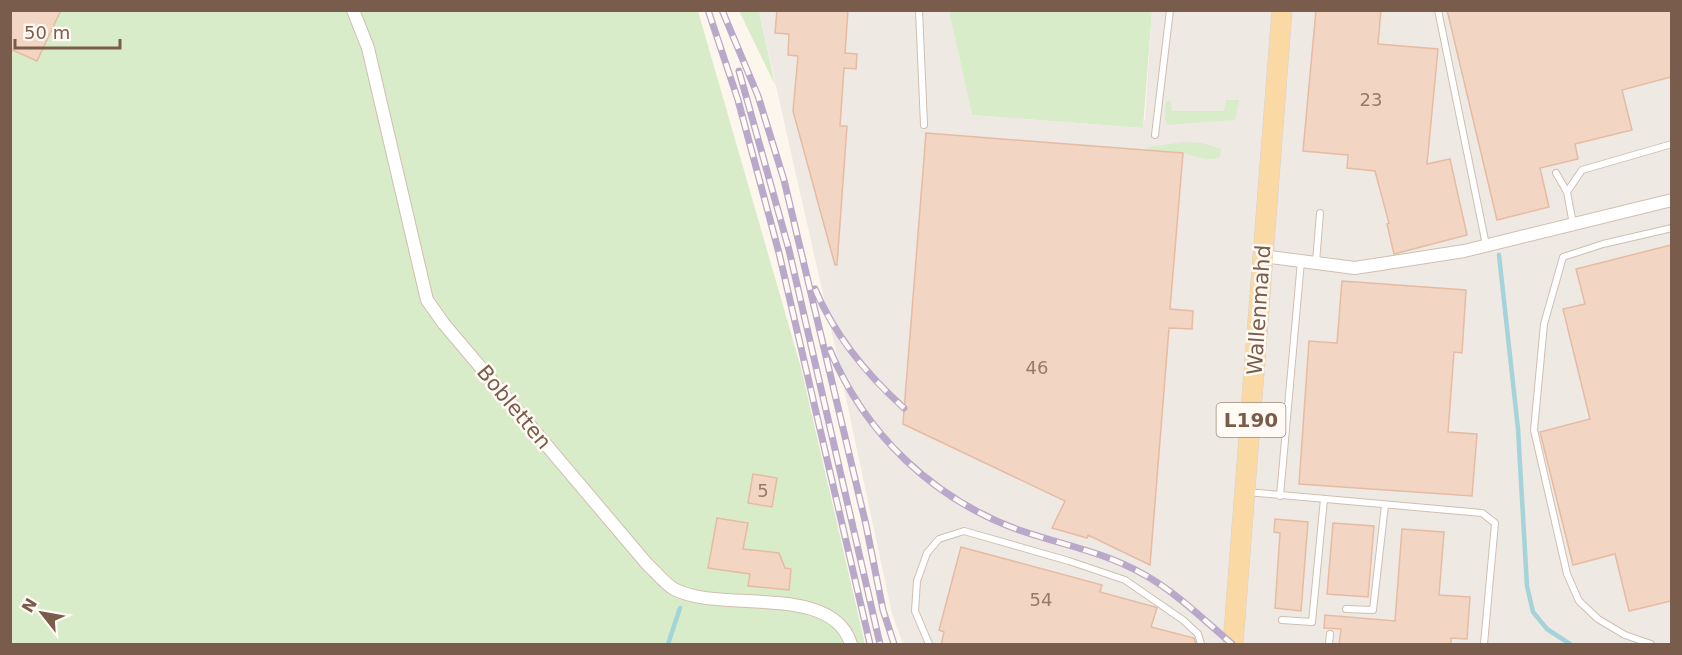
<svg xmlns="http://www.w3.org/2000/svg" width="1682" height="655" font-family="'DejaVu Sans',sans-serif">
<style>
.industrial{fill:#efe9e4}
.green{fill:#d8ecc9}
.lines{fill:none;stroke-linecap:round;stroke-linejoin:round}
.stream{stroke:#a5d3da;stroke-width:4.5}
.building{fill:#f3d5c3;stroke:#e6bba3;stroke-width:1.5}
.lane-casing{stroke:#d1beb0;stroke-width:8}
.street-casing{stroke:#d1beb0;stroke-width:14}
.primary-casing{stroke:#dad1cd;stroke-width:21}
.lane{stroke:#fff;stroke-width:6}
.street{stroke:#fff;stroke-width:12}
.primary{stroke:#fbd9a5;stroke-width:20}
.rail-casing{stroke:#b9a8c9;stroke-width:7}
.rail{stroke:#fffaf3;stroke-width:4.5;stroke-dasharray:14;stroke-linecap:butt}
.labels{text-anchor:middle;stroke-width:5;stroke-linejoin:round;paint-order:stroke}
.number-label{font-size:18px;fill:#987a6a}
.shield{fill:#fffaf3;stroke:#a28b7f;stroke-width:1.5}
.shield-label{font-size:20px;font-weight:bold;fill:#7a5c4d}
.street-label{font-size:21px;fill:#7a5c4d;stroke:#fffaf3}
</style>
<rect width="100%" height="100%" fill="#fdf6ec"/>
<!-- industrial -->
<path class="industrial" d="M759,11H949L972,115L1142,128L1145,118L1152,11H1671V644H903L892,614L837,356Z"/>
<!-- green -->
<path class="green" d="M10,11H698L801,368L865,644H11Z
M739,11H759L775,85L740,13Z
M949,11H1152L1143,128L972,115Z
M1171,100L1172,111H1224L1226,100H1239L1236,118L1234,120L1168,125L1165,120L1166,102Z
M1183,142L1202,143L1221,149L1220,157C1208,163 1191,154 1179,152C1168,151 1156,151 1145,150L1149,147Z"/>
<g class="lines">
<!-- stream -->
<path class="stream" d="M1499,255L1518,429L1527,586L1533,612L1547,629L1570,644
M668,644L680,608"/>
</g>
<!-- building -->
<path class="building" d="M10,10H61L37,61L10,49Z
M777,10H848L845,53L857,54L856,69L844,68L840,126H847L837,265H835L793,111L798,56L788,55L789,34L775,33Z
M1316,10H1381L1378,44L1438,49L1427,164L1450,159L1467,235L1394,254L1387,224L1389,223L1375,171L1347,168L1348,155L1303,151Z
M1447,10H1671V77L1622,90L1632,130L1575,144L1578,159L1540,168L1549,207L1497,220Z
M926,133L1183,153L1170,309L1193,311L1192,329L1169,328L1150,565L1088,535L1087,538L1052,528L1065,501L903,424Z
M1671,245V601L1629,611L1615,554L1573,565L1540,432L1590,419L1563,309L1585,304L1576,269Z
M1342,281L1466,290L1462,353L1454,352L1448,432L1477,434L1472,496L1299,484L1309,341L1337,343Z
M753,474L777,478L772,507L748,503Z
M717,518L748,523L743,549L779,553L785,568L791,569L789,590L748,586L750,574L708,568Z
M1275,519L1308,522L1301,611L1275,608L1280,533L1274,532Z
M1333,523L1374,526L1368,597L1327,594Z
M1402,529L1444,532L1439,595L1470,597L1467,639L1451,638V645H1339L1341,629L1324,628L1325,615L1395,621Z
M961,547L1102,585L1100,592L1155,607L1157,608L1151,627L1194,638L1196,645H941L944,632L939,630Z"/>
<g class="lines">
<!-- lane casing -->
<g class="lane-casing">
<path id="lane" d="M919,10L924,125
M1438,10L1486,245
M1155,135L1170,10
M1556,173L1567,192
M1573,224L1567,192L1582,170L1672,144
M1316,262L1320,213
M1247,492L1482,513L1495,523L1484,644
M1280,496L1301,261
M1346,609L1373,610L1385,505
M1282,620L1312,622L1324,499
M929,644L915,611L917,581L927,553L939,539L964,531L1069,561L1125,580L1183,620L1198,634L1201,644
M1329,644L1330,634
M1651,644L1625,635L1598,619L1579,601L1567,574L1534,430L1544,324L1563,257L1603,244L1672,228"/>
</g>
<!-- street casing -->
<g class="street-casing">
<path id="street" d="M353,10L368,48L427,300L444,324L647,564C655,571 665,584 674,589C721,614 832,582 851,644
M1262,256L1355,268L1464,251L1672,200"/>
</g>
<!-- primary casing -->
<g class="primary-casing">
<path id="primary" d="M1233,644L1282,10"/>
</g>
<!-- lane -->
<use href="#lane" class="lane"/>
<!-- street -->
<use href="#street" class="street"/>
<!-- primary -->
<use href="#primary" class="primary"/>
<!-- rail casing -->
<g class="rail-casing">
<path id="rail" d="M708,10L738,100L779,253L870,644
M722,10L758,96L784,180L866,525L883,610L894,644
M739,71L789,250L880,644
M815,289C835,336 866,374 904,408
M830,350C865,434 933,499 1019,530C1062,545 1102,551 1143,574C1176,592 1204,620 1232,644"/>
</g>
<!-- rail -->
<use href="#rail" class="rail"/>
</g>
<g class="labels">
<!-- number labels -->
<g class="number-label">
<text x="1371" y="106">23</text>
<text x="1037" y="374">46</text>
<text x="763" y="497">5</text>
<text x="1041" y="606">54</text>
</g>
<!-- shield labels -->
<rect class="shield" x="1216.5" y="403" width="69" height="34" rx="4.5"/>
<g class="shield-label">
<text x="1251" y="427">L190</text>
</g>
<!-- street labels -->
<g class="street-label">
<text transform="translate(1259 310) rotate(-86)" y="7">Wallenmahd</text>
<text transform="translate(514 407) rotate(50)" y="7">Bobletten</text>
</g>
</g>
<!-- border -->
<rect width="1682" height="655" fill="none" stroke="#7a5c4d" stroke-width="24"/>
<!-- north arrow -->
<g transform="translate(42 613) rotate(301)" stroke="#fffaf3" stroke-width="4.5" paint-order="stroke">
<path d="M0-4.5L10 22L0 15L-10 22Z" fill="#7a5c4d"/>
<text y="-9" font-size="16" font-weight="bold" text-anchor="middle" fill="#7a5c4d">N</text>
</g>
<!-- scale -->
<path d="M15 39v9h105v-9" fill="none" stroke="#7a5c4d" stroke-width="3"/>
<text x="24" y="39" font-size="18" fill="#7a5c4d" stroke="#fffaf3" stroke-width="4.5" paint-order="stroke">50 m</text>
</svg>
